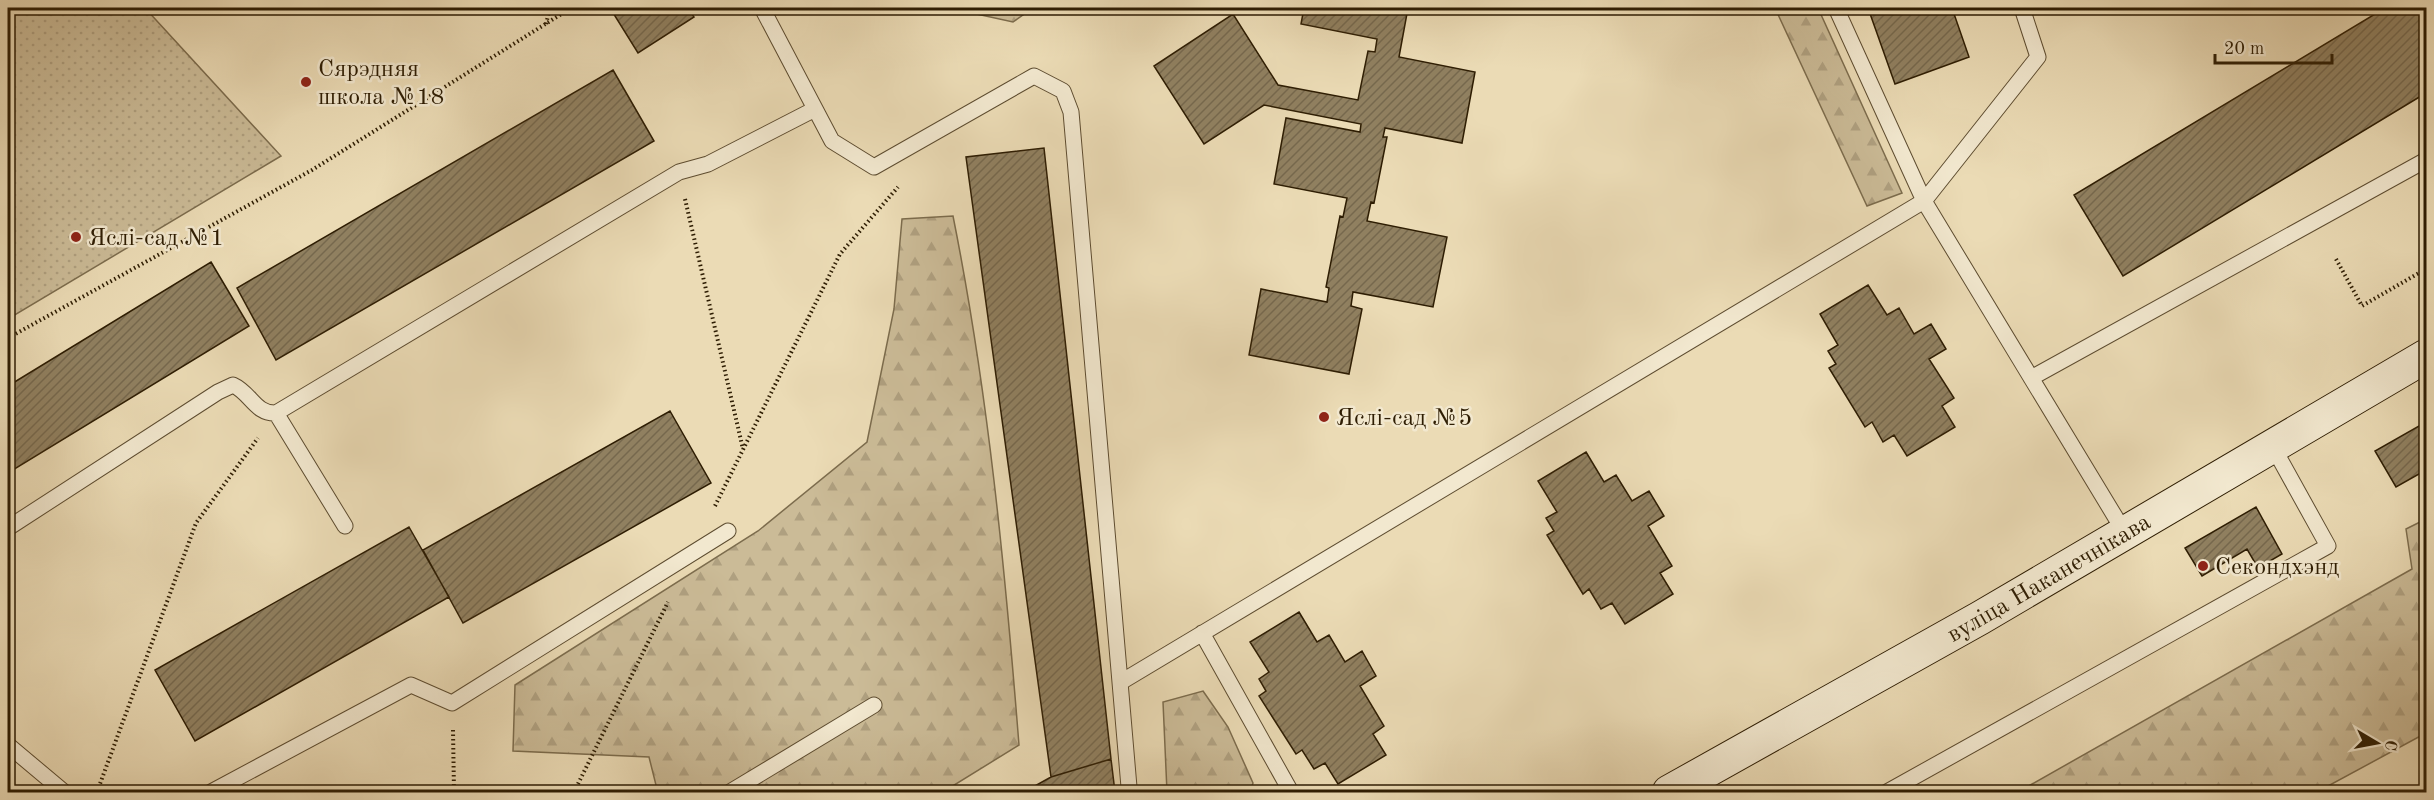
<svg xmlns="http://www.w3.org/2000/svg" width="2434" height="800" font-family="'Old Standard TT',serif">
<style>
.green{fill:url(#green-dots);stroke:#7c6c4d;stroke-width:1.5}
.forest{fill:url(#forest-firs);stroke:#7c6c4d;stroke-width:1.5}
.building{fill:url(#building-hatch);stroke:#2e1d03;stroke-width:1.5}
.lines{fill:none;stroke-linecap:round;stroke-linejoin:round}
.lane-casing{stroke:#5d4c30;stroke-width:17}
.secondary-casing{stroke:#2e1d03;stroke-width:35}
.path{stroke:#2e1d03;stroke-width:4;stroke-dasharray:1.5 3;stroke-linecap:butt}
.lane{stroke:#f2e8cf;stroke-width:15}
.secondary{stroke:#f2e8cf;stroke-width:33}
.poi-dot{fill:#8f2418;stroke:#f2e8cf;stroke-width:2}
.labels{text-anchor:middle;stroke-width:5;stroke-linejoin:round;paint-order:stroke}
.poi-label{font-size:24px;fill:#2e1d03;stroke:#f2e8cf;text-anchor:start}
.street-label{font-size:24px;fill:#2e1d03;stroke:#f2e8cf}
</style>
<defs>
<pattern id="green-dots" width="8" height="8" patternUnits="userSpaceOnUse" patternTransform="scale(1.5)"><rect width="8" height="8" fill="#cbbb97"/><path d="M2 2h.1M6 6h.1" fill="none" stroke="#afa080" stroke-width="1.8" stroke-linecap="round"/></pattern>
<pattern id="forest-firs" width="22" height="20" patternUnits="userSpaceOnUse" patternTransform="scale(1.5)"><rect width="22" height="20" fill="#cbbb97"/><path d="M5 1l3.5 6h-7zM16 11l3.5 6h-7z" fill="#afa080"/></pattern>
<pattern id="building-hatch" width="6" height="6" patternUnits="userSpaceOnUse" patternTransform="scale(1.5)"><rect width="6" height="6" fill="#908060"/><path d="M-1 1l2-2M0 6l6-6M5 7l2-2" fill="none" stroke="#76684d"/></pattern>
</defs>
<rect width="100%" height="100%" fill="#ebdbb5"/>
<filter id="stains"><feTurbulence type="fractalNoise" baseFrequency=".00333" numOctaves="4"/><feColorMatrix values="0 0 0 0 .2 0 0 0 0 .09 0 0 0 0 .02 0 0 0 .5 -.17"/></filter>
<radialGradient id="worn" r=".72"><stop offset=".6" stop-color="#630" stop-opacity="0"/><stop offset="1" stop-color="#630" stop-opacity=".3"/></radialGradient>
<!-- green -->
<path class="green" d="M8,8H145L281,156L8,319Z"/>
<!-- forest -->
<path class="forest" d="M949,8H1033L1013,22Z
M1775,8H1818L1902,193L1867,206Z
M953,216C988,391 1005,568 1019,745L943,792H651L657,789L649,757L513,751L515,685L758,531L867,442L894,309L902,219Z
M2426,519V733L2317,792H2018L2412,569L2406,529Z
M1203,691L1228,727L1253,783L1250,792H1167L1163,702Z"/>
<!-- building -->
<path class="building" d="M610,8H688L694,17L638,53Z
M1304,8H1408L1399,57L1475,72L1462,143L1385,128L1383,137H1387L1374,203L1371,202L1367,221L1447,237L1433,307L1353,292L1351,306L1362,309L1349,374L1249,355L1261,289L1327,302L1329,288L1326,287L1340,216L1343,217L1347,198L1274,184L1286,118L1360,132L1361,124L1264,105L1204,144L1154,66L1233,14L1278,85L1358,100L1368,51L1375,52L1377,39L1301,24Z
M1868,8H1952L1969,57L1895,84Z
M2385,8H2426V93L2123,276L2074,195Z
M613,70L654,141L276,360L237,288Z
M1044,148L1111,759L1051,777L966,157Z
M211,262L249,326L8,473V386Z
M1868,285L1887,315L1899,308L1914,334L1931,324L1946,349L1929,359L1954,398L1942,406L1955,427L1907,456L1894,435L1883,442L1872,422L1865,427L1829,368L1836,364L1828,351L1838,345L1820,314Z
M670,411L711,483L463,623L423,550Z
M2426,422V470L2396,487L2375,451Z
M1586,452L1604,482L1616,475L1632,501L1649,491L1664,516L1648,526L1672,566L1660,573L1673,594L1625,624L1612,603L1601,609L1589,589L1583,594L1547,535L1554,531L1546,518L1557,512L1538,481Z
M2256,507L2282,554L2258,568L2247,549L2202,576L2185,548Z
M409,527L449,597L195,741L155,670Z
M1299,612L1317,642L1329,635L1345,662L1362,651L1376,676L1360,686L1384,726L1373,734L1386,755L1338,784L1325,763L1314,769L1302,750L1296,754L1259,696L1266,691L1259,679L1269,672L1250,642Z
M1111,759L1115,792H1024L1051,777Z"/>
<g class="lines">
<!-- lane casing -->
<g class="lane-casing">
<path id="lane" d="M762,8L832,141L874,167L1034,76L1063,91L1071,112L1129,787
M1836,8L1924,201L2125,533
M2031,378L2426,160
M276,413L345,526
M8,528L218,392L233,385C251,393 255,414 276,413L679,172L708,164L815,109
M1202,633L1291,792
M1121,682L1924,201L2038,57L2022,8
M8,745L64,792
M211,792L411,685L452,703L728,531
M730,792L874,705
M1887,792L2328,546L2272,445"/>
</g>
<!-- secondary casing -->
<g class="secondary-casing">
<g id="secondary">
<path id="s1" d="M1669,792L1980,618L2426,356"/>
</g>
</g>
<!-- path -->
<path class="path" d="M546,24L550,8
M685,199L743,449
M2336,259L2362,306L2426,269
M8,338L312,170L571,8
M715,506L840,254L898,187
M453,730L454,792
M97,792L196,523L258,438
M574,792L668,602
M2410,792L2426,782"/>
<!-- lane -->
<use href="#lane" class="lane"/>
<!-- secondary -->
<use href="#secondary" class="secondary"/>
</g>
<!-- markers -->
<g class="poi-dot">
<circle cx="306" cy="82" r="6"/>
<circle cx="76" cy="237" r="6"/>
<circle cx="1324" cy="417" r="6"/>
<circle cx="2203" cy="566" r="6"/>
</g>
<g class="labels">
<!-- poi labels -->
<g class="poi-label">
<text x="318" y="76">Сярэдняя<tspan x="318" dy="28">школа №18</tspan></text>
<text x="88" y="245">Яслі-сад №1</text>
<text x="1336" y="425">Яслі-сад №5</text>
<text x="2215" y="574">Секондхэнд</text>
</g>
<!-- street labels -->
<g class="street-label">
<text dy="8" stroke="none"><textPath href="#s1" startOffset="436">вуліца Наканечнікава</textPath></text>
</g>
</g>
<!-- margin -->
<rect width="2434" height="800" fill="none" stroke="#ebdbb5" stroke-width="30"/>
<rect x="9" y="9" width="2416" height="782" fill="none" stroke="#2e1d03" stroke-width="3"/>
<rect x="15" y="15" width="2404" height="770" fill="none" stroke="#2e1d03" stroke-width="1.5"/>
<!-- north arrow -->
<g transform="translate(2377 743) rotate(100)" stroke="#f2e8cf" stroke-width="4.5" paint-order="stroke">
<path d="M0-4.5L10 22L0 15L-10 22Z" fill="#2e1d03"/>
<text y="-9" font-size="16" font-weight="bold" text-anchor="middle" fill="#2e1d03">С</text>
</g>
<!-- scale -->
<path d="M2215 54v9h117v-9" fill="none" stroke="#2e1d03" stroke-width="3"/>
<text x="2224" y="54" font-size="18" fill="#2e1d03" stroke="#f2e8cf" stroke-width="4.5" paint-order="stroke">20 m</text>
<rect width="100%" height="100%" filter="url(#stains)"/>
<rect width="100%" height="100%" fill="url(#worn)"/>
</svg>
